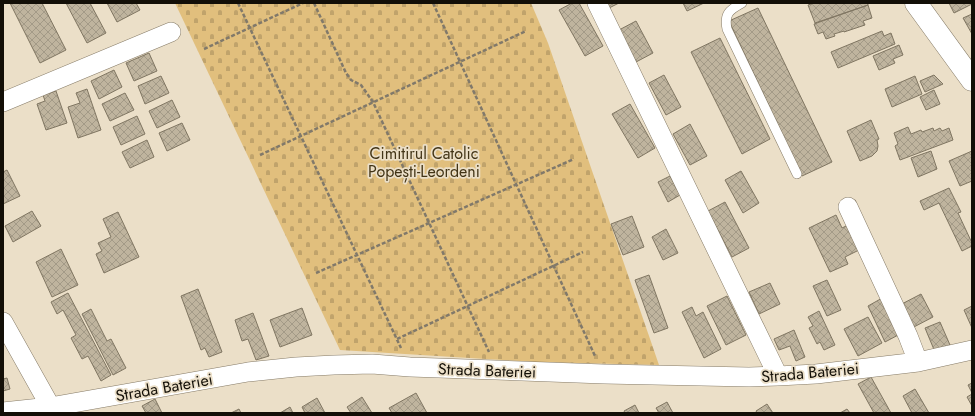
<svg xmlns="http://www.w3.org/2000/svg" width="975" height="416" font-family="Jost,sans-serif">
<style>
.cemetery{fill:url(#cemetery-stones)}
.building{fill:url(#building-cross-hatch);stroke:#807662}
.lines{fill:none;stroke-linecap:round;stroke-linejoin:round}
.service-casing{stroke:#867b67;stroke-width:10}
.minor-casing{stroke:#867b67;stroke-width:20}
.tertiary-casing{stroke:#867b67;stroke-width:23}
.path{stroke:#81796a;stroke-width:2.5;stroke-dasharray:4 2;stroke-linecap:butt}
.service{stroke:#fff;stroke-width:9}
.minor{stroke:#fff;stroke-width:19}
.tertiary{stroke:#fff;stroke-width:22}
.labels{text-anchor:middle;stroke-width:3.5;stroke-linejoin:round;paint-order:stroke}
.park-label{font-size:16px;fill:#423416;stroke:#ebdfc8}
.street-label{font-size:16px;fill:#130f07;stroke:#ebdfc8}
</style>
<defs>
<pattern id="cemetery-stones" width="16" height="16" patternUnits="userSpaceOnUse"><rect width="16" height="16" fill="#e1bf7d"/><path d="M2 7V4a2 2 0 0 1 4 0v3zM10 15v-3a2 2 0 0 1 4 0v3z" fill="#c0a36b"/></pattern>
<pattern id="building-cross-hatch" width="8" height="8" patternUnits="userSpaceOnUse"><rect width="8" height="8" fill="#bfb49e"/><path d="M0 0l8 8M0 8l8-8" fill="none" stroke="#a39a87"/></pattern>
</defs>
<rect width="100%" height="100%" fill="#ebdfc8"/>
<!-- cemetery -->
<path class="cemetery" d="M175,3H531L548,43L659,365L535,362L340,350Z"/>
<!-- building -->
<path class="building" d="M10,3H42L66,50L40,63Z
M66,3H90L106,33L87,43Z
M107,3H136L140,10L117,22Z
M572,3H579L603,46L585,56L559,10Z
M601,3H619L605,10Z
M683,3H704L687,11Z
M814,3H868V5L815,23L808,5Z
M949,3H972V4L954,13Z
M868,5L872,18L863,21L865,25L844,32V31L834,34L835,36L826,39L823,32L818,34L814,24Z
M758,8L832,162L802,176L729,21Z
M972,14V34L963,18Z
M636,21L653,53L636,62L619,30Z
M882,31L884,36L891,33L895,44L838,68L831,52Z
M720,38L770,139L742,154L691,52Z
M899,45L903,55L893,59L895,63L879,70L873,56Z
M149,53L157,71L134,81L126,63Z
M114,70L122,87L99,99L91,81Z
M664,75L681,107L666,115L649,83Z
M934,75L943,84L925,92L920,81Z
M161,76L169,93L145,104L138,86Z
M915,76L922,94L892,107L885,89Z
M87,89L101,130L78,138L68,107L80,103L76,93Z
M934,90L940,104L926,110L920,97Z
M56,91L67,123L46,130L37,104L45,101L43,95Z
M125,93L134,110L110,121L102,104Z
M172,100L180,117L157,128L149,111Z
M630,104L655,148L638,158L612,114Z
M137,116L145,134L121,145L113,127Z
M871,120L879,139L877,140L878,146L877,151L872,156L860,161L847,131Z
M182,123L190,140L167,151L159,133Z
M690,124L707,156L690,165L673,134Z
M908,127L911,134L921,130L922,132L933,128L934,131L940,128L942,131L949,128L953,140L900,160L895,146L898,144L894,133Z
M147,140L154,157L130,168L122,152Z
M931,151L937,169L918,177L911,158Z
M972,151V181L960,186L949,161Z
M7,170L20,196L3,204V172Z
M741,171L759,203L743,213L725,180Z
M670,176L680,195L668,202L658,182Z
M949,188L961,212L958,213L972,243V246L962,251L939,203L924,210L920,201Z
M725,202L749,248L732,257L708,211Z
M32,211L41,226L13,242L5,226Z
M118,212L139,257L104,273L96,254L102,251L98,243L111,237L103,219Z
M836,215L842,228L848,225L859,250L845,257L848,264L830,272L809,228Z
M632,216L644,247L623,255L611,224Z
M666,229L678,253L663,260L652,237Z
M61,249L78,285L52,297L36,262Z
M649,275L668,328L654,333L635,280Z
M827,280L841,310L827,316L813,286Z
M770,283L780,304L759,314L749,292Z
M198,289L222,352L209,357L205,348L201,350L181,296Z
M68,293L111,375L101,381L88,356L82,359L71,338L76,335L63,310L57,314L51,302Z
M921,294L933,317L910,329L898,306Z
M727,296L746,335L726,345L707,306Z
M884,297L902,333L885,342L868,306Z
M972,306V328L964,310Z
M692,307L696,316L703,312L721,349L704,358L682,312Z
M302,308L312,335L280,347L270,320Z
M91,309L107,341L111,339L126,368L113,375L82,314Z
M819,311L835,345L824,350L820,342L817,344L809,328L813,326L808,317Z
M253,313L269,356L256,360L248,339L242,341L235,320Z
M868,317L882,343L858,356L844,329Z
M940,322L950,345L935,352L925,328Z
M794,330L805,357L796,361L790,346L779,350L774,339Z
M871,377L891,413H874L858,384Z
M7,378L10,389L3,391V379Z
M972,383V393L968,385Z
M915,389L929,413H912L903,396Z
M416,393L427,413H392L389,408Z
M972,394V406L967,397Z
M362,397L372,413H351L347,407Z
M317,398L325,413H305L302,407Z
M155,399L162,413H146L142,406Z
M667,402L673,413H659L656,408Z
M767,404L773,413H757L756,411Z
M635,405L639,413H625L624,411Z
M290,407L293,413H280Z
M239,409L241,413H231Z
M847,409L850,413H840Z"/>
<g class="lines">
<!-- service casing -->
<g class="service-casing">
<path id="service" d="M742,3C729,10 724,14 727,29L797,174"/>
</g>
<!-- minor casing -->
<g class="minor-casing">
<path id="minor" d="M597,3L778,376
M3,102L171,32
M848,207L908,336L918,362
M3,322L54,413
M3,412L50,407L248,372L296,367L334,365L372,364L410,367L604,374L749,377L778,376L816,374L918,362L972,350"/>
</g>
<!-- tertiary casing -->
<g class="tertiary-casing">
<path id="tertiary" d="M916,3L972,80"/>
</g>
<!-- path -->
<path class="path" d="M238,3L401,348
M314,3L346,73L351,80L361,85L373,102L489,352
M433,3L595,356
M204,49L303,3
M260,155L526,31
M316,273L574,159
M397,339L583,252"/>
<!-- service -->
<use href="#service" class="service"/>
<!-- minor -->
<use href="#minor" class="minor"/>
<!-- tertiary -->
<use href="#tertiary" class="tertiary"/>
</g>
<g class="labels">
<!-- park labels -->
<g class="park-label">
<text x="424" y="159">Cimitirul Catolic<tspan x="424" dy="18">Popești-Leordeni</tspan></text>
</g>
<!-- street labels -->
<g class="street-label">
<text transform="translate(487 370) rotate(2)" y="6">Strada Bateriei</text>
<text transform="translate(810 372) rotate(-5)" y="6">Strada Bateriei</text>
<text transform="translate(164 387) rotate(-10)" y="6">Strada Bateriei</text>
</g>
</g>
<!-- border -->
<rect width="975" height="416" fill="none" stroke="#130f07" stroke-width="8"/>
</svg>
